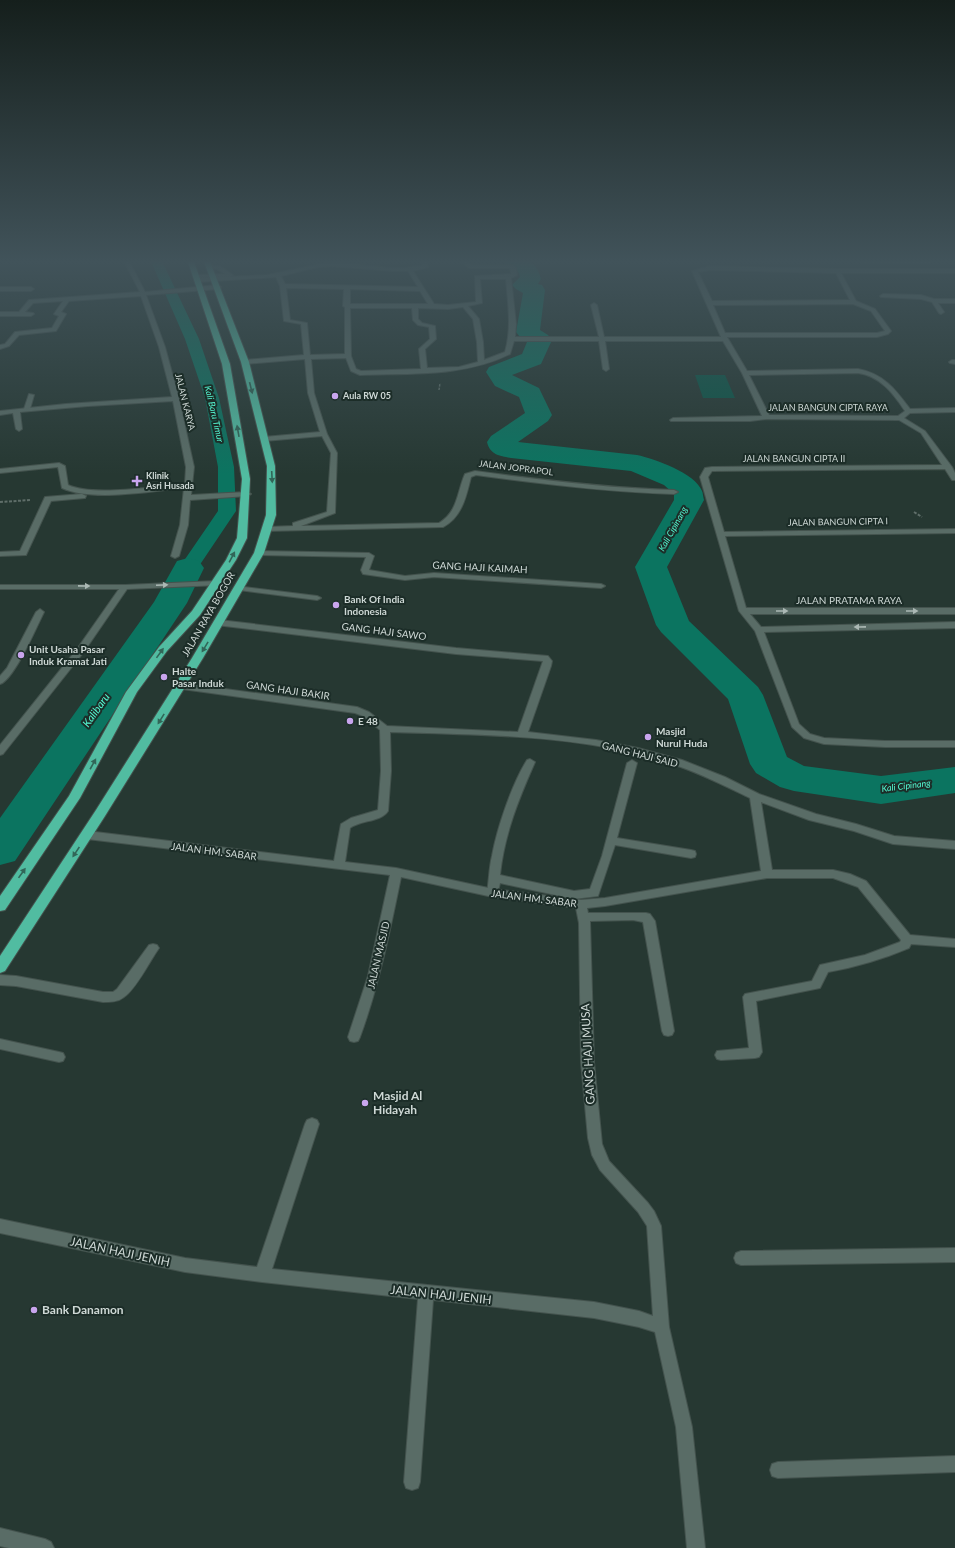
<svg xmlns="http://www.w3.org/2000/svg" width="955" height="1548" font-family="Lato,sans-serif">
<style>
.green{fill:#0b5647}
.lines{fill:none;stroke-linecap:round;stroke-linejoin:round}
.canal{fill:#0b7460;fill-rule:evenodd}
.river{fill:#0b7460;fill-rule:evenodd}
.lane-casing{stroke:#44534e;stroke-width:2}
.street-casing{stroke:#44534e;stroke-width:2}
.highway-casing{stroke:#44534e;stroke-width:2}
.path-far1{stroke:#5f6e69;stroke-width:1.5;stroke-dasharray:2.5 1;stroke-linecap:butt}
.path{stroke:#5f6e69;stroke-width:2;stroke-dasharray:3 1.5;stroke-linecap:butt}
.lane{fill:#596c66;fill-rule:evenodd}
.street{fill:#596c66;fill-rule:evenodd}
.highway{fill:#51bca1;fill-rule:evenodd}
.oneway{fill:#316658}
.oneway2{fill:#abb8b4}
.poi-dot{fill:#c9a5ee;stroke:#1c2d28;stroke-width:1.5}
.labels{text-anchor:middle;stroke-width:4;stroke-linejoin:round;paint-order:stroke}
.far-poi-label{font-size:9px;font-weight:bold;fill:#ced8d5;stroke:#1c2d28;text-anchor:start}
.far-street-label{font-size:9px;fill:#ced8d5;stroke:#1c2d28}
.far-water-label{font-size:9px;font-style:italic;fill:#54f9d3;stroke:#1c2d28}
.street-label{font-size:10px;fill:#ced8d5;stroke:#1c2d28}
.poi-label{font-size:10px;font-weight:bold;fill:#ced8d5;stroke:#1c2d28;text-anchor:start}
.water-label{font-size:11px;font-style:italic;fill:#54f9d3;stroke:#1c2d28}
.near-street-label{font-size:12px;fill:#ced8d5;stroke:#1c2d28}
.near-poi-label{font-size:12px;font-weight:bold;fill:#ced8d5;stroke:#1c2d28;text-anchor:start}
</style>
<rect width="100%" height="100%" fill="#263832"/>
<!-- green -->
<path class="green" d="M695,375H725L735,398H703Z"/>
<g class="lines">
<!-- canal -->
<path class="canal" d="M150,259H161L199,339L219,398L234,467L236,511L195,572L188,574L181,572L179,568L218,511V467L205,398L185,339Z"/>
<!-- river -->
<path class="river" d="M503,259C522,256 536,258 541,279L538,284L542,285L545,290L540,330L548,335L552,340L541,364L512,375L539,388L552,415L548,421L518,442L637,455C655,459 695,473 702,491C703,493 703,497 704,500L667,567L689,621L758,687L763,695L787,757L804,766L881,776L955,767V793L881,804L794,791L780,787L756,773L750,764L728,699L661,632L656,625L635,567L674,500V494L664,485L631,471L511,458C500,456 490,455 487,442L491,436L525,413L519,397L495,386L486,372L489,367L522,354L527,342L520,337L516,332L523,293L516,289L512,285L520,277L519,273L506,263Z
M188,558L199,561L204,568L187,603L15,861L0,865V818L154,602L177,561Z"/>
<!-- lane casing -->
<g class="lane-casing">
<path id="lane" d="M210,265L220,266L233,275L230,277L195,278L194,277L197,275L225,274L217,269L208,268L207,267Z
M29,394L34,395L30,409L27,411L24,409Z
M217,581H220V585L127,589L83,653L3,754L0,755V745L77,649L119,589H0V585H125Z
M236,586L317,596L321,598L317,600L239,590H236L235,588Z
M40,609L44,612C37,626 14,680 0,684V676L7,668L36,612Z
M530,759L535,762C519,798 504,835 500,875L574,891L590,889L602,856L627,763L632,760L637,763L617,838L691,850L695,851L696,854L695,857L691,858L615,845L598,896L574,899L500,883L497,896H489L487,893C489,881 489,868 492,856C497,828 512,784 527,760Z
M153,944L157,945L159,948L157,951C149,963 135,990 124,997C118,1002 110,1002 103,1002L16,986L0,985V975L16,976L103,992H113L117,989L149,945Z
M0,1039L59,1052L63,1053L65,1057L63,1061L59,1062L0,1049Z"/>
</g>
<!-- street casing -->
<g class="street-casing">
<path id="street" d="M123,259H128L145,292L218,285L221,287L218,289L146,295L165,347L179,399L190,449L194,467L191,495L247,492L251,494L247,496L190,500L188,525L179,556L175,558L171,556L180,525L184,488C151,491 92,502 62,488L58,467L0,473V469L59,463L65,466L68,485C93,497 156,486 185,484L186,467L173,401L88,406L20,412L22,429L19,431L16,429L13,413L0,415V411L66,404L172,397L159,347L141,296L69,301L61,312L66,314L56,331L19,335L9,346L0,349V345L5,344L15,332L52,328L59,316L54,314L63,301L33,303L25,312L33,313L34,314L31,316H0V312H19L29,300L140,292Z
M421,259H426L428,267L413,271L434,304L448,305L476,302L475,276L511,274L510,268H469L458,259H463L472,265H513L516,268L517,275L511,278L516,324L515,337H599L591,305L594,303L597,305L604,337H721L692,271L710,266L838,269H955V273H841L856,301L875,309L891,331L888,334L877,337H727L747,371L858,369C884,374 895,389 910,409L955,408V412L910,413L904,418L925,431L952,467L955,473V480H952L945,469L712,471L708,477L724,532L955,529V533L725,536L746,608H955V614H750L761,627L955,622V628L764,632L799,724L810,734L824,738L885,741H955V747H885L824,744L804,738L792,727L755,631L739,611L700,477L705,468L712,467L942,465L921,433L899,420L767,419L750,421H671L670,420L673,418L762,416L742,373L723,341H605L609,369L606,371L603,369L599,341H514L510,354C464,377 410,373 360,375L351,371L346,358L311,359L314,393L327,434L337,453L335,513L301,526L439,523C458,512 457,492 465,474L475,471C541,480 607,488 674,490L678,492L674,494C607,492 542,484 476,475L471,477C466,497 462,517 443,527L265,531V527H268L293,526V523L327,512L331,453L322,436L264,441L261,439L264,437L320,432L308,393L305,359L245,364L242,362L245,360L304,355L301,324L284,321L280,286L276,277L198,282L195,280L198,278L267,275L325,263H343L392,268H404L423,265ZM332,266L392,271H408L418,287L285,284L281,276L318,267ZM710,270L836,273L850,300L712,301L698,272ZM480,279H506C508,304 512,327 505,352L484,360L483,342L479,319L468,306L482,303ZM286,288L344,289L343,306L345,307V354L310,355L307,323L290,320ZM350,289L420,291L428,304H350ZM853,304L871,311L885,331L877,333H725L713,305ZM463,307L473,319L477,342L478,362L459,367L427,368L425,349L436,339L435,326L422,323L418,319V308L448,309ZM350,308H412L413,320L418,325L429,327L430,339L419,349L421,369L361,371L356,369L351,356ZM858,373C880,376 893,393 905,411L898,416L769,415L749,375Z
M851,259H929L932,261L929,263L859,262Z
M0,287H31L34,289L31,291H0Z
M883,294L921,295L934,299H955V303H938L944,312L941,314L939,313L932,302L921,299L881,297L880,296Z
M952,360H955V364L950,363L949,362Z
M82,494L86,496L85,498L51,501L26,555L0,556V552L20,551L45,497Z
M256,551L369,553L374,556L369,570L405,576L434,573L601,584L605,586L601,588L434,577L405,580L363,574L361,570L366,557L259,555L255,553Z
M219,620L456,648L548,656L552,661L551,666L528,732L596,740L638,748L682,760L725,777L759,794L816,814L856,824L894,836L955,841V849L893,844L854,831L809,820L761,802L772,870H833L850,874L866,881L910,935L955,939V947L911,944L909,948C883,959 856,967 828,972L820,988L756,1001L762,1052L759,1057L755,1058L721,1060L717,1059L715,1055L717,1051L749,1048L743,997L745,994L812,981L820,965L865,955L900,942L901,940L858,887L833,878H767L605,906L587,908L588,913H646L650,914L655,921L674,1031L672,1035L668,1036L664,1035L662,1031L643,922L633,920L590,921L594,1062L602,1144L609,1161L648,1203L654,1211L661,1226L669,1327L692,1427L705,1548H687L676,1427L655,1332L639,1327L594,1318L433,1300L420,1482L418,1488L412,1490L406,1488L404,1482L418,1299L262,1282L185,1272L0,1233V1219L185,1258L257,1267L305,1124L307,1120L312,1118L317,1120L319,1124L272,1269L594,1302L639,1311L653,1316L647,1226L638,1212L600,1170L592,1155L588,1138L581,1062L579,923L576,908L493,897L401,877C390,931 379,985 360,1037L358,1041L354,1042L350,1041L348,1037L368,976L390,875L87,839L83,838L82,835L83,832L87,831L334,861L341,824L351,818L378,810L381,771L380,730L363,716L355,713L182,689L179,688L177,686L179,684L182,683L357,707L369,712L387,726L518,732L543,661L456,654L216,625L215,623ZM390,732C485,735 585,734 675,765C702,774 725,786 750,798L761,871L605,898L581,900L493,889L396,868L345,862L350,828C361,820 381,822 388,811L391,771Z
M955,1248V1262L741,1265L736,1263L734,1258L736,1253L741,1251Z
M955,1456V1472L778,1478L772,1476L770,1470L772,1464L778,1462Z
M0,1528L45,1539L51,1542L54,1548H9L0,1546Z"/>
</g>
<!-- highway casing -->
<g class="highway-casing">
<path id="highway" d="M187,259H193L230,364L250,479L247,538L236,560L200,615L167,651L137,692L80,798L5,910L0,911V896L69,796L126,692L159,647L192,611L226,560L237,538L242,479L222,364Z
M203,259H209L249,362L275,466L276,515L264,553L203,658L105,816L5,971L0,973V956L96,810L192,658L254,553L266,515L267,466L241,362Z"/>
</g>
<!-- path-far1 -->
<path class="path-far1" d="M439,390L440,383"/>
<!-- path -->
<path class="path" d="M0,502L31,500
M914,512L922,517"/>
<!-- lane -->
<use href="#lane" class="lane"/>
<!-- street -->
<use href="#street" class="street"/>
<!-- highway -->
<use href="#highway" class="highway"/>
</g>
<!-- one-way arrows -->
<defs><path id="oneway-solid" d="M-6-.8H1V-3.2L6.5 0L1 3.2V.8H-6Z"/></defs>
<g class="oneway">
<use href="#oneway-solid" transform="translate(251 388) rotate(76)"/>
<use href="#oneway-solid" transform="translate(238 431) rotate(-100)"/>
<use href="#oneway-solid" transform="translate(272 477) rotate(87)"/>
<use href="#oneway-solid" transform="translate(232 557) rotate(-62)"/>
<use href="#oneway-solid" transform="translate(205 647) rotate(121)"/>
<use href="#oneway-solid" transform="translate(160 653) rotate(-54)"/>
<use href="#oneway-solid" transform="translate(161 719) rotate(122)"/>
<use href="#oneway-solid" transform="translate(93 764) rotate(-61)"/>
<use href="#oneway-solid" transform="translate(76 852) rotate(124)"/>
<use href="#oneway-solid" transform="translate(22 873) rotate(-55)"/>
</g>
<g class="oneway2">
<use href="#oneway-solid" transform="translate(162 585) rotate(-3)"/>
<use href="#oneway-solid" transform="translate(84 586) rotate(1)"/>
<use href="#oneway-solid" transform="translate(782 611)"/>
<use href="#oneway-solid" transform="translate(912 611)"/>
<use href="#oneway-solid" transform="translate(860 627) rotate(179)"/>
</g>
<!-- sky -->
<linearGradient id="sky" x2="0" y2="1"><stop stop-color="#151f1c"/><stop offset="0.55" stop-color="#41535a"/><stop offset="1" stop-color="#41535a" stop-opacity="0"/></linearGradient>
<rect width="955" height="475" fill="url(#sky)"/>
<!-- markers -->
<g class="poi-dot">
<circle cx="335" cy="396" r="4"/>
<path d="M135 475h4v4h4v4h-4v4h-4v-4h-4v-4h4z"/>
<circle cx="336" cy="605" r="4"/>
<circle cx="21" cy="655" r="4"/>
<circle cx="164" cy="677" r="4"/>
<circle cx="350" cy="721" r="4"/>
<circle cx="648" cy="737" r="4"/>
<circle cx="365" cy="1103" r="4"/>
<circle cx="34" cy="1310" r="4"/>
</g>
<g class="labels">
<!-- far-poi labels -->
<g class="far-poi-label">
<text x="343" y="399">Aula RW 05</text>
<text x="146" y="479">Klinik<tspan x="146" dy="10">Asri Husada</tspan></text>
</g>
<!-- far-street labels -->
<g class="far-street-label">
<text transform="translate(185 402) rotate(76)" y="3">JALAN KARYA</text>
<text x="828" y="411">JALAN BANGUN CIPTA RAYA</text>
<text x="794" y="462">JALAN BANGUN CIPTA II</text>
<text transform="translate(516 468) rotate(7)" y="3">JALAN JOPRAPOL</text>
<text transform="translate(838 522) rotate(-1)" y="3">JALAN BANGUN CIPTA I</text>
</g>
<!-- far-water labels -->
<g class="far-water-label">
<text transform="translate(214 414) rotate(77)" y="3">Kali Baru Timur</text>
<text transform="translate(673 529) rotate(-61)" y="3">Kali Cipinang</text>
<text transform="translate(906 786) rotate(-7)" y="3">Kali Cipinang</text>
</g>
<!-- street labels -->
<g class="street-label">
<text transform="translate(480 567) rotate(3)" y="4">GANG HAJI KAIMAH</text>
<text x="849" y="604">JALAN PRATAMA RAYA</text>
<text transform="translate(208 614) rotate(-60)" y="4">JALAN RAYA BOGOR</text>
<text transform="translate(384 631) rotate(7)" y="4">GANG HAJI SAWO</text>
<text transform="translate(288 690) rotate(8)" y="4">GANG HAJI BAKIR</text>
<text transform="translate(640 754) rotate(14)" y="4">GANG HAJI SAID</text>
<text transform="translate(214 851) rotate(7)" y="4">JALAN HM. SABAR</text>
<text transform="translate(534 898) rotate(7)" y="4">JALAN HM. SABAR</text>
<text transform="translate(378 955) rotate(-77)" y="4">JALAN MASJID</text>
</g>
<!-- poi labels -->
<g class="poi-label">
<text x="344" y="603">Bank Of India<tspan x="344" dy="12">Indonesia</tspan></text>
<text x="29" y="653">Unit Usaha Pasar<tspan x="29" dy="12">Induk Kramat Jati</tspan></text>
<text x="172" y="675">Halte<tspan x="172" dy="12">Pasar Induk</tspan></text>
<text x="358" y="725">E 48</text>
<text x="656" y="735">Masjid<tspan x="656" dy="12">Nurul Huda</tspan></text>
</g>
<!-- water labels -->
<g class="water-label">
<text transform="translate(96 710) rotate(-55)" y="4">Kalibaru</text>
</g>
<!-- near-street labels -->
<g class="near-street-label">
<text transform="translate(588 1054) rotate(-93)" y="4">GANG HAJI MUSA</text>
<text transform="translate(120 1252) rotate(12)" y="4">JALAN HAJI JENIH</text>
<text transform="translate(441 1295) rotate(6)" y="4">JALAN HAJI JENIH</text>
</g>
<!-- near-poi labels -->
<g class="near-poi-label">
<text x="373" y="1100">Masjid Al<tspan x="373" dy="14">Hidayah</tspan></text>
<text x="42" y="1314">Bank Danamon</text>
</g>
</g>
</svg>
